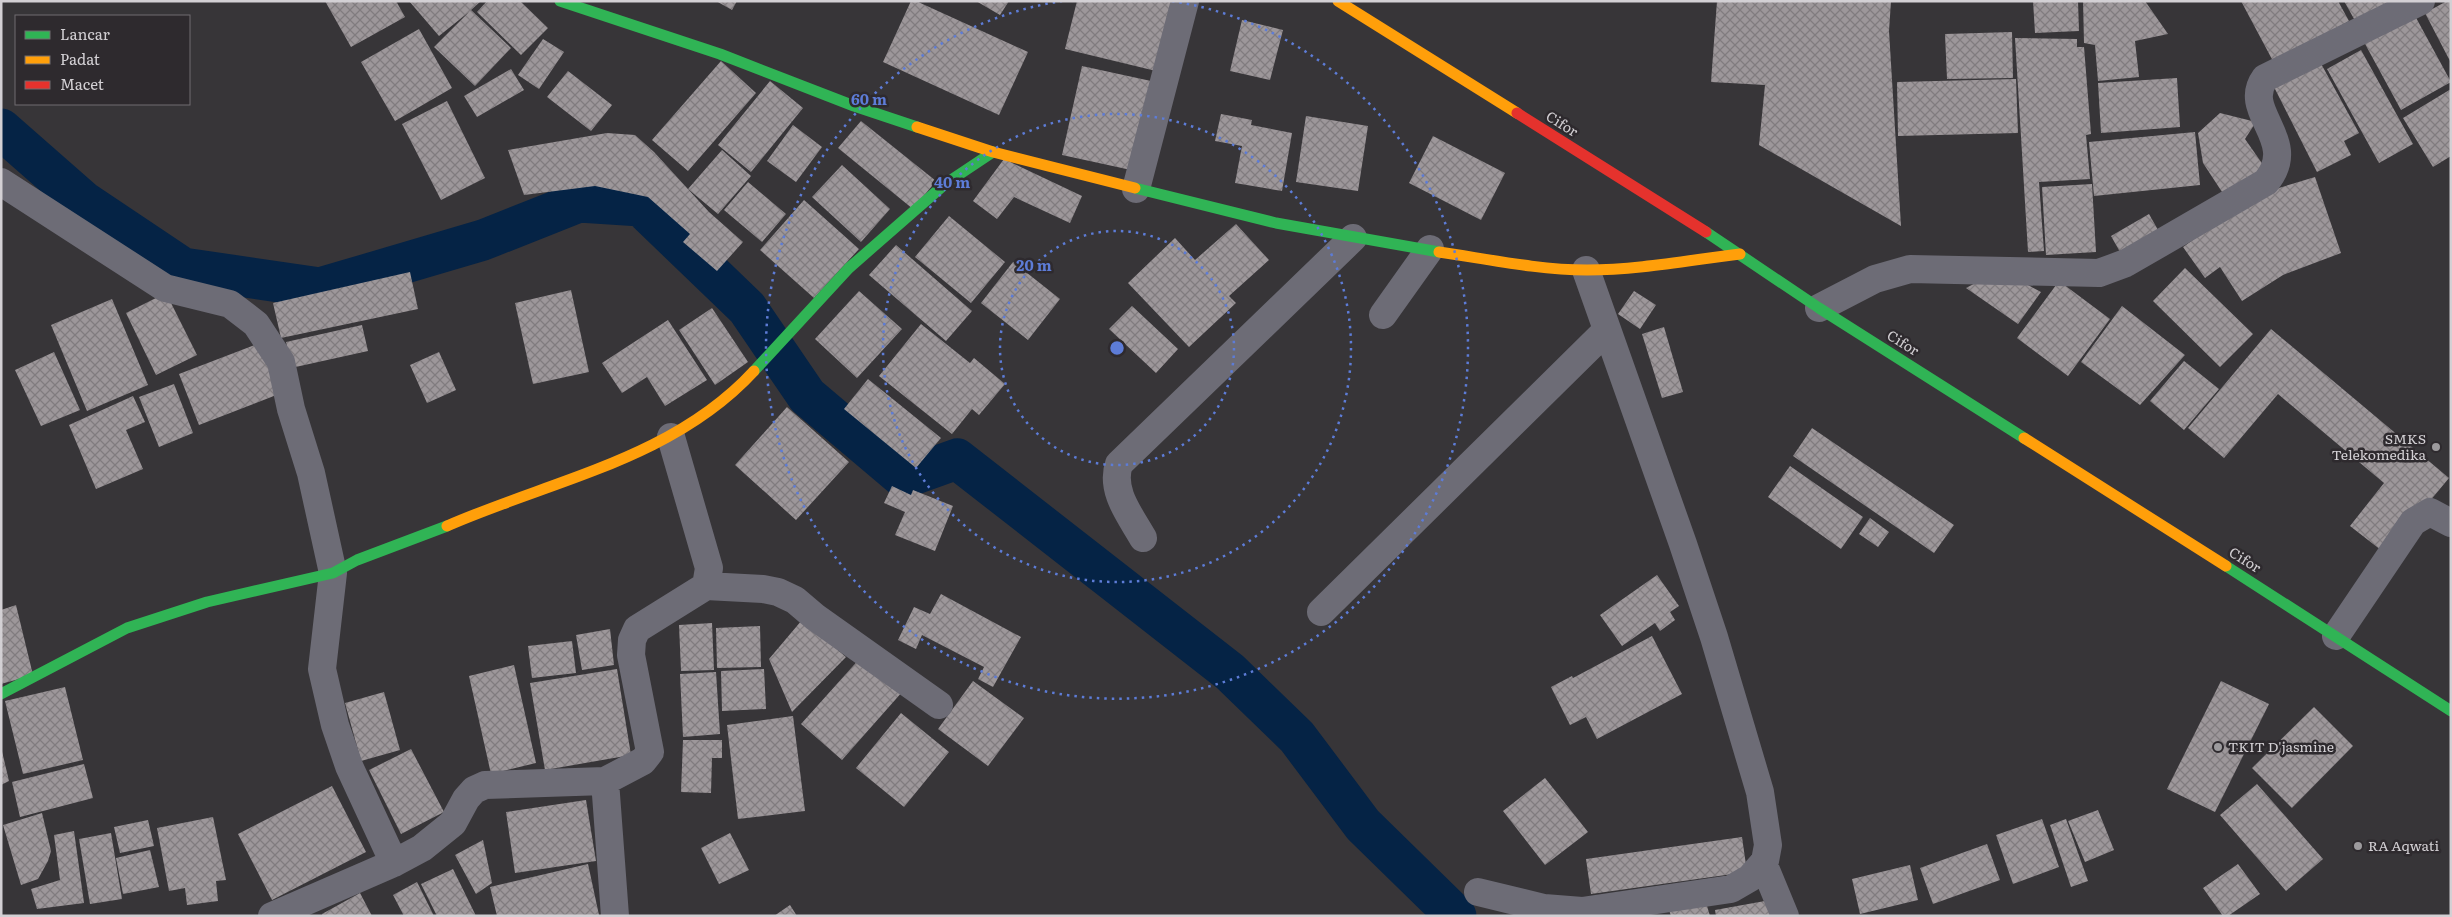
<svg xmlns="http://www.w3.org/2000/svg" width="2452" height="917" font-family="Literata,serif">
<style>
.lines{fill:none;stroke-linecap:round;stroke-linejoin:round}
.canal{stroke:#052345;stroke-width:41}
.building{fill:url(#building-cross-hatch)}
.street{stroke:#6d6c76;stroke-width:28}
.fast{stroke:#30b455;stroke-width:11}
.slow{stroke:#ff9f0a;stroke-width:11}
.jam{stroke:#e5322d;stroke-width:11}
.ring{fill:none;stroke:#5d7cd7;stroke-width:2.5;stroke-dasharray:2.5 5}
.poi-dot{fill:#9c9a9d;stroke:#2e2a2e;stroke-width:2}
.labels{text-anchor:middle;stroke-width:5;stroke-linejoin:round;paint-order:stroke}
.street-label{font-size:14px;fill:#d3d0d4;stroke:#2e2a2e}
.poi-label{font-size:14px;fill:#d3d0d4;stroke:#2e2a2e;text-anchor:start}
.centre{fill:#5d7cd7;stroke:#2e2a2e;stroke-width:2.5}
.ring-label{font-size:15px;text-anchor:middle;font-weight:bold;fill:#5d7cd7;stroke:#2e2a2e;stroke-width:5;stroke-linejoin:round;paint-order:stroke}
</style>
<defs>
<pattern id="building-cross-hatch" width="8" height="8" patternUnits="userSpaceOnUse" patternTransform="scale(1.25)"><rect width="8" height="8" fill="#9d979a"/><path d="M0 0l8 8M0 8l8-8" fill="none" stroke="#817c7f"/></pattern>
</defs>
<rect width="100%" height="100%" fill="#373538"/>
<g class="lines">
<!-- canal -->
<path class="canal" d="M1,129L83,201L183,268L320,288L483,240L579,202L641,206L747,308L807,396L904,478L957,459L1230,672L1297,737L1363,825L1456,916"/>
</g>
<!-- building -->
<path class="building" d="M325,1H396L405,17L351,47Z
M409,1H481L471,10L511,48L475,86L434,47L469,12L439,36Z
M487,1H520L548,28L521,55L477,12Z
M716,1H737L732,10Z
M911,1H916L1028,52L999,115L883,62Z
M976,1H1009L1000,15Z
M1077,1H1174L1156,71L1065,49Z
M1717,1H1891L1889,31L1901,226L1759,145L1765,85L1711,82Z
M2033,1H2078L2079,31L2035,33Z
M2083,1H2145L2168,34L2135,41L2139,77L2098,81L2095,45L2084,43Z
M2241,1H2338L2349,21L2274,63Z
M2344,1H2403L2358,26Z
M2447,1H2451V63L2425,13Z
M2414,14L2451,82L2401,110L2364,42Z
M1242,20L1283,30L1270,80L1230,71Z
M419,29L452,88L395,121L361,62Z
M2012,32L2013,78L1947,79L1945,34Z
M2015,38L2077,39V47H2084L2091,134L2086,135L2090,179L2039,182L2044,251L2028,252Z
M543,39L564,52L539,89L518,75Z
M2361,50L2413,144L2379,163L2327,69Z
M2319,60L2359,133L2344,141L2351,155L2317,172L2273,85Z
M721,61L756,93L688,171L652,140Z
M1082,66L1151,81L1131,170L1062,155Z
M511,69L524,90L477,117L464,96Z
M568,71L612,105L591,131L547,97Z
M2177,78L2180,127L2101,133L2098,83Z
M2016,79L2018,133L1898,136L1897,82Z
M770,81L803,108L751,172L718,145Z
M2451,89V156L2433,167L2403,118Z
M447,101L485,178L441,200L402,124Z
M2220,113L2256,122L2245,139L2266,169L2224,195L2203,163L2198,133Z
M1221,114L1252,120L1251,125L1292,133L1282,191L1235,183L1242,146L1215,141Z
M1306,116L1368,126L1358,191L1296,182Z
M861,121L936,181L913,209L838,148Z
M793,125L822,147L796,182L767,161Z
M2195,132L2200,185L2094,196L2089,142Z
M607,133L635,135L654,152L709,212L743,242L717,271L683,242L690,234L648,197L595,186L524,195L508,150Z
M1433,136L1505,173L1481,220L1409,183Z
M722,150L751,176L718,214L688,189Z
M1004,159L1082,196L1070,223L1014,197L997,219L973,201Z
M842,165L890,209L861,242L812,197Z
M2315,177L2341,253L2283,275L2242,301L2220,267L2205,278L2183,247L2256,195Z
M748,182L786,214L762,242L724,210Z
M2092,184L2096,252L2046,255L2042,187Z
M804,200L859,249L814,298L760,250Z
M2149,214L2162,237L2124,259L2111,236Z
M949,216L1005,262L971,303L915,257Z
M1236,224L1269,260L1229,296L1236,303L1189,347L1128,283L1175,238L1195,260Z
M896,245L972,311L946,341L869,275Z
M1013,262L1060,299L1028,340L981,303Z
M2185,268L2253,334L2220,367L2153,301Z
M410,272L418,309L281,338L273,303Z
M1993,274L2013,277L2041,292L2018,324L1966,288Z
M2059,281L2110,319L2068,376L2017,338Z
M571,290L589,372L533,384L515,303Z
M859,291L902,329L857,378L815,339Z
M1634,291L1656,305L1640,329L1618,314Z
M166,293L197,355L156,375L126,313Z
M112,299L148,385L87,411L51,325Z
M1132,306L1178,349L1156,373L1109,329Z
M2122,306L2185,355L2140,405L2081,362Z
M712,308L748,362L715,385L679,330Z
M668,320L707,380L665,406L647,377L622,393L602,363Z
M921,324L970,363L974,358L1005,384L979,415L972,409L952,434L879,376Z
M362,325L368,351L291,368L286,342Z
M1664,327L1683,392L1662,398L1642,334Z
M2271,329L2449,478L2386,554L2350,526L2384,483L2278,394L2224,458L2188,428Z
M260,343L279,394L199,425L179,374Z
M54,352L80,410L41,426L15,370Z
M439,352L456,390L427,403L410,365Z
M2184,361L2219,389L2184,430L2150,401Z
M868,379L941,438L916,468L844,409Z
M174,384L193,433L159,447L139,397Z
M133,396L145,422L126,430L143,469L96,489L69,425Z
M787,407L849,462L796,520L735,465Z
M1812,428L1954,525L1934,553L1793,456Z
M1790,466L1863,517L1841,549L1768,497Z
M892,486L911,495L913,490L953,506L935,551L895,535L905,512L884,503Z
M1870,518L1889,532L1878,547L1859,534Z
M1657,575L1679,606L1670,612L1675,620L1660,631L1655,623L1622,646L1600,615Z
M941,594L1021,637L993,687L978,679L984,667L922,635L916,649L898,640L914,607L930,614Z
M16,605L33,675L1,684V610Z
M802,620L846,657L792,712L769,659Z
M712,623L714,670L681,671L679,625Z
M760,626L761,667L717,668L716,628Z
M610,629L614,665L582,670L576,635Z
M1652,636L1682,694L1597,739L1586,717L1570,725L1551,687L1572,676L1573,678Z
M572,641L576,673L532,678L528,646Z
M862,656L903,691L842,760L801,724Z
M514,665L536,763L491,774L469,676Z
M617,669L631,755L545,770L530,683Z
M764,669L766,709L722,711L721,671Z
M716,672L720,734L683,737L680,674Z
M973,681L1024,718L988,766L938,729Z
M2221,681L2269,704L2215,812L2167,789Z
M65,687L83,760L23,774L5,701Z
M384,692L400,750L361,761L345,703Z
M2314,707L2353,746L2292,808L2252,768Z
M901,713L949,752L904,807L856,768Z
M793,716L805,811L738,819L727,725Z
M683,740H722V758H712L711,793L681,792Z
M1,747L9,781L1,785Z
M411,749L444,812L401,834L369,770Z
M84,764L93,798L20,817L12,782Z
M1545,778L1588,832L1545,865L1503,811Z
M2257,784L2323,859L2286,891L2220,815Z
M332,786L366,852L272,900L238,834Z
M586,800L596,861L515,873L506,812Z
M2098,810L2114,850L2085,862L2068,821Z
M42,813L51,851L48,861L38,879L21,885L3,825Z
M213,817L226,880L216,881L218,901L187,905L185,888L169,891L157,828Z
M2042,819L2059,867L2013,884L1996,835Z
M2066,819L2088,881L2071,887L2050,825Z
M148,820L154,846L120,853L114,827Z
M74,831L84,903L37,909L31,889L60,880L54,835Z
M111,833L122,899L90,904L79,839Z
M730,833L749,870L719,884L701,848Z
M1742,837L1747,872L1591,894L1586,859Z
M483,840L492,883L476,894L455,855Z
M1987,844L2000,880L1933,904L1920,868Z
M150,850L159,887L123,894L116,858Z
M588,864L599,915L497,916L490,887Z
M2238,864L2260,894L2228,916H2223L2203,888Z
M1910,865L1918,900L1860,914L1852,879Z
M453,869L476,916H437L421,884Z
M417,882L434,916H404L393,895Z
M360,893L372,916H323L322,914Z
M1705,899L1710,916H1671L1669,910Z
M1776,899L1779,916H1716L1715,910Z
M790,905L797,916H774Z"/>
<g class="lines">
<!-- street -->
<path class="street" d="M1,182L165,288L230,304L256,324L281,362L291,409L311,473L333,573L322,669L335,725L349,766L394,863
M1136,189L1185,1
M1819,308L1875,279L1910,269L2099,273L2126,263L2266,182C2301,140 2240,112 2265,78L2421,1
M1383,315L1430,249
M1143,538C1130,515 1110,491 1119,464L1353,238
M706,586L763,589L778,592L795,600L815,617L939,705
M1321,612L1607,330
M2336,636L2413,522L2430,512L2451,523
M605,781L615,916
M1763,863L1785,916
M1478,892L1544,908L1582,911L1731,889L1750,878L1765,861L1768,845L1760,792L1714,637L1683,544L1586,270
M272,916L394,863L422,848L453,823L466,799L474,790L485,785L605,781L643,761L650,752L631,655L632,640L637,629L706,586L709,568L671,437"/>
<!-- fast -->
<path class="fast" d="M560,1L720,54L854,106L917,127
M1135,188L1276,223L1439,252
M1706,232L1819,308L2024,438
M754,371L849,268L945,184L993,152
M2226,566L2451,711
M1,694L127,628L207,602L333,573L357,560L447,526"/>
<!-- slow -->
<path class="slow" d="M1338,1L1517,113
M917,127L993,152L1135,188
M1439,252C1487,259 1539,270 1587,270C1638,270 1690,260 1740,254
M2024,438L2226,566
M447,526C552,480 673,459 754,371"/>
<!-- jam -->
<path class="jam" d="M1517,113L1706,232"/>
</g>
<!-- distance rings -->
<g class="ring">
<circle cx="1117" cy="348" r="117"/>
<circle cx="1117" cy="348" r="234"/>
<path d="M1172 1A351 351 0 1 1 1062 1"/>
</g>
<!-- markers -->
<g class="poi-dot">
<circle cx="2436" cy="447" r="5"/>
<circle cx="2218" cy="747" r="5"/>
<circle cx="2358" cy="846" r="5"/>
</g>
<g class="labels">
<!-- street labels -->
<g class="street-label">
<text transform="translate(1562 124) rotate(32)" y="5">Cifor</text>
<text transform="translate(1903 343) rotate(32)" y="5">Cifor</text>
<text transform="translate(2245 560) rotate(32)" y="5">Cifor</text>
</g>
<!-- poi labels -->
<g class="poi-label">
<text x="2426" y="444" text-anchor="end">SMKS<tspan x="2426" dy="16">Telekomedika</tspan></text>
<text x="2228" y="752">TKIT D'jasmine</text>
<text x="2368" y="851">RA Aqwati</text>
</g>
</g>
<circle cx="1117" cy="348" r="8" class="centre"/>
<g class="ring-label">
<text x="869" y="105">60 m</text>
<text x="952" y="188">40 m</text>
<text x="1034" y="271">20 m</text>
</g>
<!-- border -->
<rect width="2452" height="917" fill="none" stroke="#d3d0d4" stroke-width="5"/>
<!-- legend -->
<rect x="15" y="15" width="175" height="90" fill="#2e2a2e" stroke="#706c70"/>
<rect x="25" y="31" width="25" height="8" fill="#30b455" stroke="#706c70"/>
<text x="60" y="40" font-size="15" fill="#d3d0d4">Lancar</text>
<rect x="25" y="56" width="25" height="8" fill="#ff9f0a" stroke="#706c70"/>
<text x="60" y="65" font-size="15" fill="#d3d0d4">Padat</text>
<rect x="25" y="81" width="25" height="8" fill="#e5322d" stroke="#706c70"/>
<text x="60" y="90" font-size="15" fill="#d3d0d4">Macet</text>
</svg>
